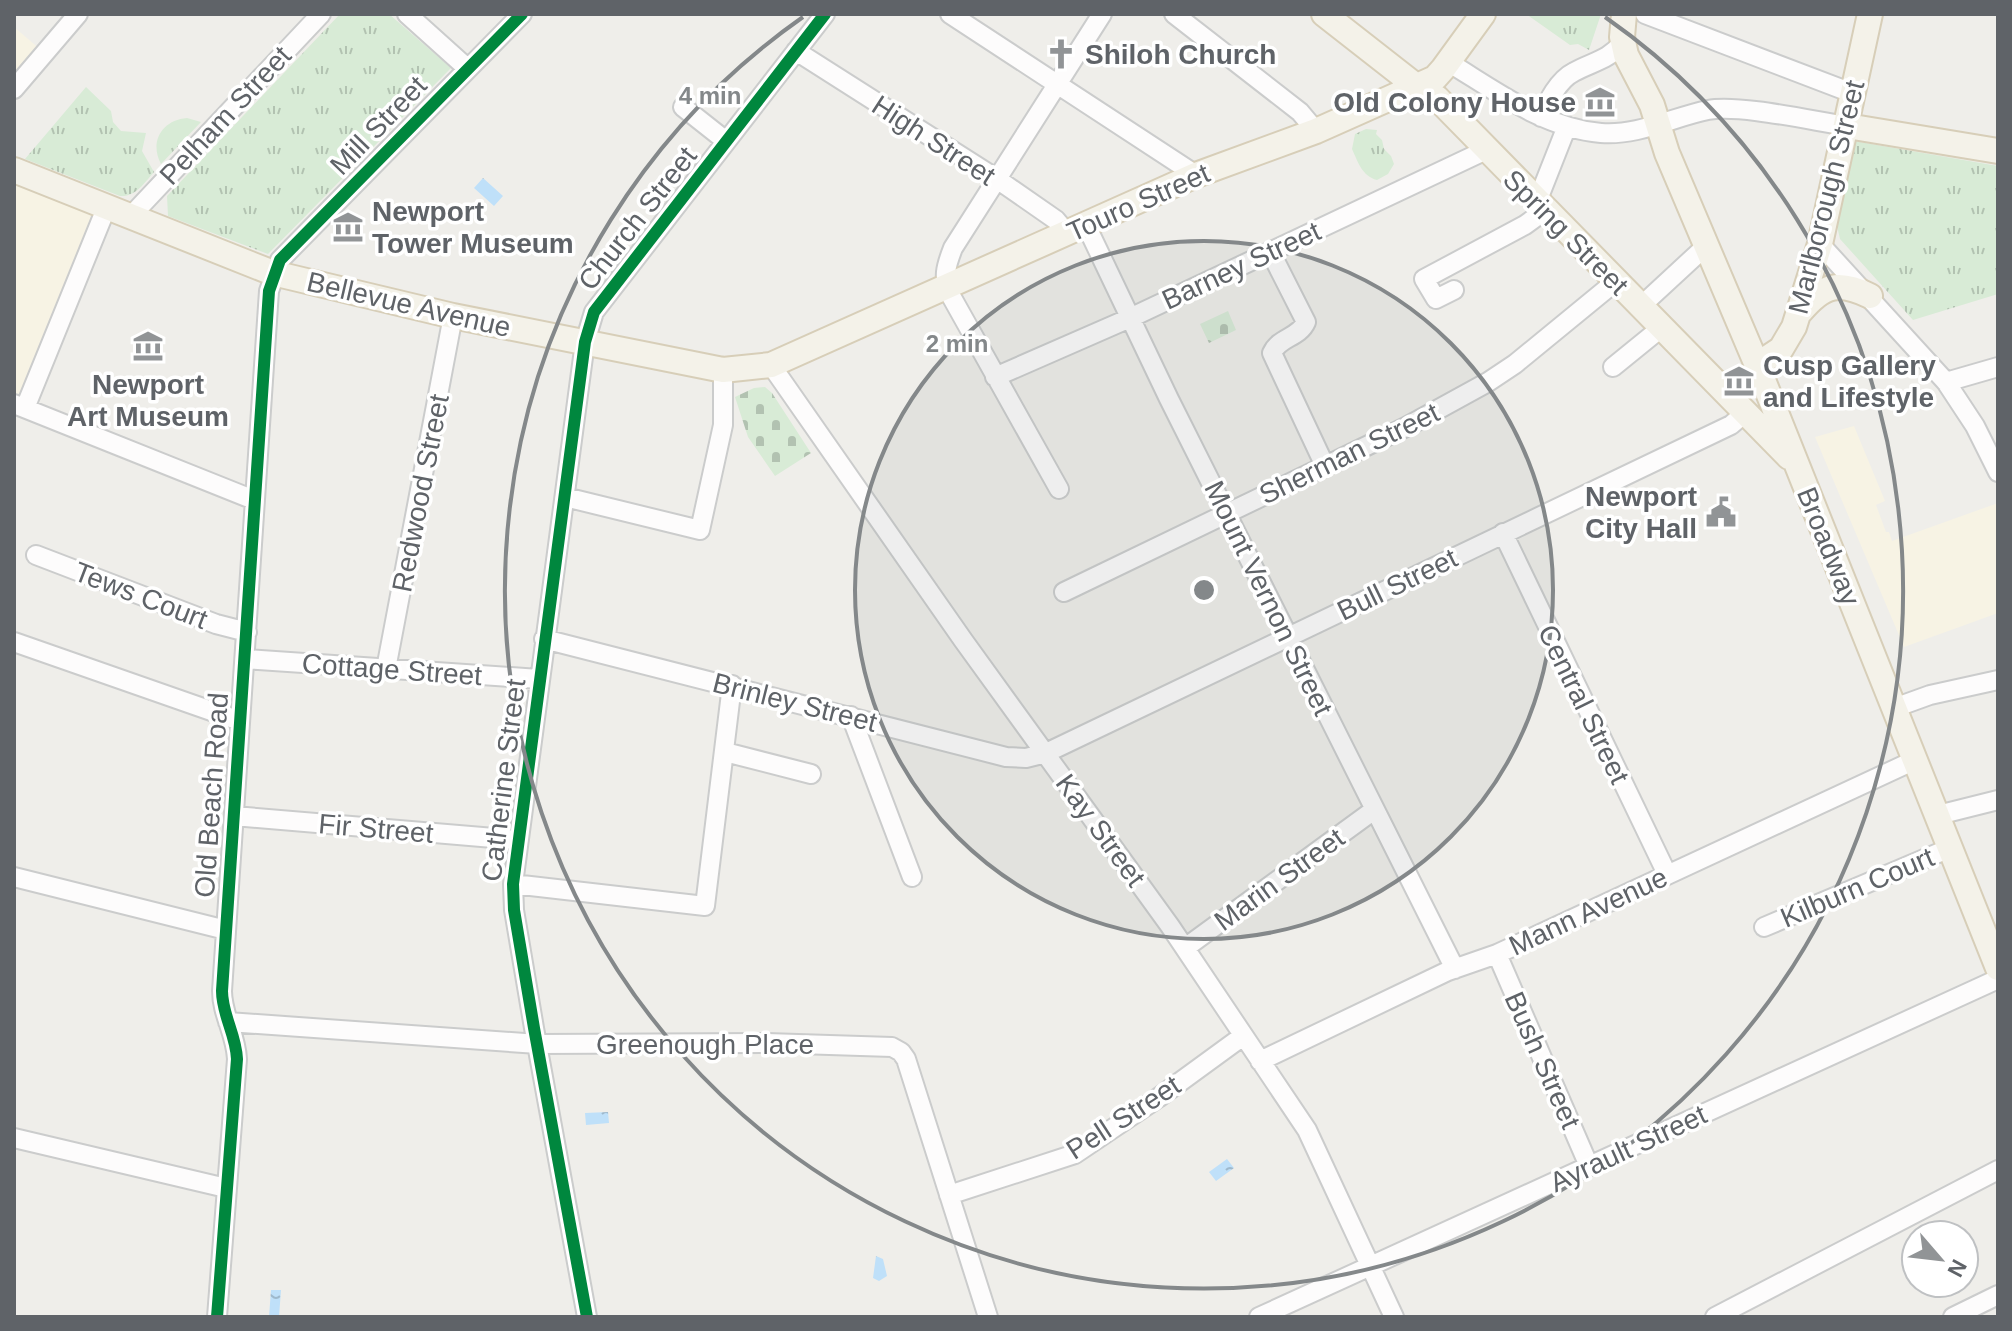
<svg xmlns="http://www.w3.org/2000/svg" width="2012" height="1331" font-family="Helvetica,sans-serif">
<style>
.commercial{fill:#f7f3e4}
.grass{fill:url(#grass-tufts)}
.cemetery{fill:url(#cemetery-stones)}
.water{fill:url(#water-ripples)}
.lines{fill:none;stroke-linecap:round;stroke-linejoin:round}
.minor-casing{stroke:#cbcccc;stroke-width:22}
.major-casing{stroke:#d7ceb8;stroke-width:28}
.minor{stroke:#fdfcfc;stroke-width:18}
.major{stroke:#f4f2e9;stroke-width:24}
.cycleway-casing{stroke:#fff;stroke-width:17}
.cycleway{stroke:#00873e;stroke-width:12}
.ring{fill:none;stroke:#84888a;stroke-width:4}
.labels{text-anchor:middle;stroke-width:7;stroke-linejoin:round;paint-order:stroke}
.poi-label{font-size:28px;font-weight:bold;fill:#5f6368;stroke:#fff;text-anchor:start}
.street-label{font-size:28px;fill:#5f6368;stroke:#fff}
.centre{fill:#84888a;stroke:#fff;stroke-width:4}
.ring-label{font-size:24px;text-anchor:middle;font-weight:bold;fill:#84888a;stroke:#fff;stroke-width:7;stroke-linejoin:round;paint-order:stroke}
</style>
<defs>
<pattern id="grass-tufts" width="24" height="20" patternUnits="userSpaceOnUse" patternTransform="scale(2)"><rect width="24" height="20" fill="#d8ebd6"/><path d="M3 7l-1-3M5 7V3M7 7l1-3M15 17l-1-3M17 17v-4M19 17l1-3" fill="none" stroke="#b2c2b1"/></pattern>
<pattern id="cemetery-stones" width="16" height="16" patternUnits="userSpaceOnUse" patternTransform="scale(2)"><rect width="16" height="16" fill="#d8ebd6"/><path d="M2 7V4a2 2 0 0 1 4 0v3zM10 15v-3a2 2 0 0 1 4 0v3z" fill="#b2c2b1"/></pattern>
<pattern id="water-ripples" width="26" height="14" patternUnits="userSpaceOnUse" patternTransform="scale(2)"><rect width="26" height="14" fill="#bfe0f9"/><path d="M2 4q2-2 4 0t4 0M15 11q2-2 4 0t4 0" fill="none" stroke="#9eb9cd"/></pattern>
</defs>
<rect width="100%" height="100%" fill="#efeeea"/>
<!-- commercial -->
<path class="commercial" d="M14,27L41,50L14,83Z
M14,185L97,217L21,402L14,398Z
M1854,426L1885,501L1876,505L1886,532H1889L1892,541L1998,503V613L1904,647L1815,437Z"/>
<!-- grass -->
<path class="grass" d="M340,14H389L451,68L268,254L168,216L167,196Z
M1526,14H1601L1589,50L1578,44L1570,45Z
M86,87L111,111L113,122L121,131L146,133L142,151L154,172C144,183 136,197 120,196L25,159Z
M187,118L201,122L161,164C149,142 162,120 187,118Z
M1366,129L1377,130L1376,134L1382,140L1384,149L1391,156L1394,164L1388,174L1377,180C1362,176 1358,162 1352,149L1355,134Z
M1854,141L1998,166V294L1913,320L1840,239L1837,226Z"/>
<!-- cemetery -->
<path class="cemetery" d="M1228,311L1236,330L1209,343L1200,324Z
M765,387L772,393L811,453L775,476L748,437L735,397L754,388Z"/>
<!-- water -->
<path class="water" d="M483,178L503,196L494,206L474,188Z
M608,1112L609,1123L586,1125L585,1113Z
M1227,1159L1234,1168L1216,1181L1209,1172Z
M876,1256L883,1259L887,1276L879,1281L873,1278Z
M271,1290H281L279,1317H269Z"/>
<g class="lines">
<!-- minor casing -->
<g class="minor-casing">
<path id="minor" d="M407,14L467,68
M950,14L1196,175
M1174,14L1300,112L1316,131
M1645,14L1852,93
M796,51L997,179L1056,220L1067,233
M1448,62C1496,91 1544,128 1601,133C1638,136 1673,117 1708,110C1739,104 1813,121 1847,126
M14,89L78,14
M683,107L726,141
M1541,117C1548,101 1558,80 1574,72C1592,62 1609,60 1622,43
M1537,202L1567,126
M131,216L321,14
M1086,225L1169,399L1455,969
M1820,244L1946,382L1975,426L1998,472
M1270,251L1306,322C1299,338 1279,337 1272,353L1325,466
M1454,290L1436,299L1424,279L1525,225L1536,217L1543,208
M1640,307L1706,246
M771,365L963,640L1170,926L1307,1130L1394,1317
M1613,367L1661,328
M995,377L1130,318L1486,150
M1946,382L1998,367
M14,404L254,500
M25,408L107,206
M1059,489L951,296C942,278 946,266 953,248L1102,14
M565,497L700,530L723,425V370
M1503,533L1667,874
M36,555L216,624L247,632
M1064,592L1406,427L1488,382L1515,364L1615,282
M544,639L1006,757L1026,758L1046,753L1731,425L1745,413
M14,642L240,721
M245,659L539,679
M386,669L453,316
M1894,708L1930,695L1998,680
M851,716L912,877
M725,752L811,774
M1938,815L1998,800
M234,816L517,840
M14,877L226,930
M513,884L705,906L732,685
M1764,927L1950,848
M1185,948L1374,810
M1497,954L1589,1166
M228,1022L538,1044L767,1043L892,1047L901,1052L906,1059L988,1317
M1260,1061L1448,971L1497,954L1915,760
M14,1138L226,1188
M949,1195L1075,1154L1158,1098L1243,1036
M217,1317L237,1059C236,1034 222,1015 222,991L269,291L280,260L522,14
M587,1317L534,1028L514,910L513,884L585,342L594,312L825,14
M1259,1317L1998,979
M1715,1317L1998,1170
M1953,1317L1998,1295"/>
</g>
<!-- major casing -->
<g class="major-casing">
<path id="major" d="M1324,14L1416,86L1437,98L1789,457
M1624,14L1622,37L1626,55L1652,105L1667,153L1757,365L1998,968
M1847,126L1998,151
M14,170L273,273L453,316L723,370L771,365L1196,175L1316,131L1435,78L1443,69L1483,14
M1801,311C1824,284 1839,281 1870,296
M1757,365L1781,349L1794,327L1820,244L1870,14"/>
</g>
<!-- minor -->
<use href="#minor" class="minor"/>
<!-- major -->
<use href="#major" class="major"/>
<!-- cycleway casing -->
<g class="cycleway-casing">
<path id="cycleway" d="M217,1317L237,1059C236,1034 222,1015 222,991L269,291L280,260L522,14
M587,1317L534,1028L514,910L513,884L585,342L594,312L825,14"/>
</g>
<!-- cycleway -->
<use href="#cycleway" class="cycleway"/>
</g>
<!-- distance rings -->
<circle cx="1204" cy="590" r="349" fill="#84888a" fill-opacity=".12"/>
<g class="ring">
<circle cx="1204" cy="590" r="349"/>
<path d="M1605 17A699 699 0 1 1 803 17"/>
</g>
<!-- icons -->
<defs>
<g id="church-bare" transform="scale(2.4)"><path d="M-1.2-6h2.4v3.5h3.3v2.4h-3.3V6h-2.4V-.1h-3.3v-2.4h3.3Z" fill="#919496" stroke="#fff" stroke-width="2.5" paint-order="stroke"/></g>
<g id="museum-bare" transform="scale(2.4)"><path d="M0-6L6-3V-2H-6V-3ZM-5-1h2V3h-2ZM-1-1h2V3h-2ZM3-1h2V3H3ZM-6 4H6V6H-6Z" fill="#919496" stroke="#fff" stroke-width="2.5" paint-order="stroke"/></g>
<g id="civic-bare" transform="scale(2.4)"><path d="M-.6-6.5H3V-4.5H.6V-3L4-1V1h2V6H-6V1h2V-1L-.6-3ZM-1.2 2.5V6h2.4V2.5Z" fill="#919496" stroke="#fff" stroke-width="2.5" paint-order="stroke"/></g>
</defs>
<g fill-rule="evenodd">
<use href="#church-bare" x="1061" y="54"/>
<use href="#museum-bare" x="1600" y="102"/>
<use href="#museum-bare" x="348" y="227"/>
<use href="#museum-bare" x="148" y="346"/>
<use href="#museum-bare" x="1739" y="381"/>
<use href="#civic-bare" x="1721" y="512"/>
</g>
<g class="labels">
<!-- poi labels -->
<g class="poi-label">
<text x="1085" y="64">Shiloh Church</text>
<text x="1576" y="112" text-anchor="end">Old Colony House</text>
<text x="372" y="221">Newport<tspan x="372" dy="32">Tower Museum</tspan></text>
<text x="1763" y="375">Cusp Gallery<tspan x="1763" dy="32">and Lifestyle</tspan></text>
<text x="148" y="394" text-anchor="middle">Newport<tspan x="148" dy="32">Art Museum</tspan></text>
<text x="1697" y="506" text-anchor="end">Newport<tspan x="1697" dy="32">City Hall</tspan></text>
</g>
<!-- street labels -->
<g class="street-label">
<text transform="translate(225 115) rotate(-47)" y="10">Pelham Street</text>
<text transform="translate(378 125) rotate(-46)" y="10">Mill Street</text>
<text transform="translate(934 140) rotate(33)" y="10">High Street</text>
<text transform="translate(1826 197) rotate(-76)" y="10">Marlborough Street</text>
<text transform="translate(1138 202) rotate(-24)" y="10">Touro Street</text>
<text transform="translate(637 218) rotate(-52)" y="10">Church Street</text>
<text transform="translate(1566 232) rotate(45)" y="10">Spring Street</text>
<text transform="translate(1241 265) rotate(-25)" y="10">Barney Street</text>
<text transform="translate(409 304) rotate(13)" y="10">Bellevue Avenue</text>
<text transform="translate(1349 453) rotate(-26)" y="10">Sherman Street</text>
<text transform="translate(420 493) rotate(-79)" y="10">Redwood Street</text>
<text transform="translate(1829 546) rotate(68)" y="10">Broadway</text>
<text transform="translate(1397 584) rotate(-26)" y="10">Bull Street</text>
<text transform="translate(141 595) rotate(21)" y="10">Tews Court</text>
<text transform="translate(1269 598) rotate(64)" y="10">Mount Vernon Street</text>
<text transform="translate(392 669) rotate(4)" y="10">Cottage Street</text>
<text transform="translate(795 702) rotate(14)" y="10">Brinley Street</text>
<text transform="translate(1584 704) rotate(64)" y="10">Central Street</text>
<text transform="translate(503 780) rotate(-83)" y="10">Catherine Street</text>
<text transform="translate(211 795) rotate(-86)" y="10">Old Beach Road</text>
<text transform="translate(376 828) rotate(5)" y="10">Fir Street</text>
<text transform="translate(1101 830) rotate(54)" y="10">Kay Street</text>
<text transform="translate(1279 879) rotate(-36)" y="10">Marin Street</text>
<text transform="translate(1857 887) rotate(-23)" y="10">Kilburn Court</text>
<text transform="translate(1588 911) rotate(-25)" y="10">Mann Avenue</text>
<text x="705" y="1054">Greenough Place</text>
<text transform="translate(1543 1060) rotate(66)" y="10">Bush Street</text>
<text transform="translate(1123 1117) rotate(-33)" y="10">Pell Street</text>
<text transform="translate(1628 1148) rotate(-25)" y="10">Ayrault Street</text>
</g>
</g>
<circle cx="1204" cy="590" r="12" class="centre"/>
<g class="ring-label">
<text x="710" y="104">4 min</text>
<text x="957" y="352">2 min</text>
</g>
<!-- border -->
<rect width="2012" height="1331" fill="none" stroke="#5f6368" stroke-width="32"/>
<!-- north arrow -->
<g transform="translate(1940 1259) rotate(118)"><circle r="38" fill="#ffffff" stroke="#bfc1c3" stroke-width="2"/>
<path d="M0-6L14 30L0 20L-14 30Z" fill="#919496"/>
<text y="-12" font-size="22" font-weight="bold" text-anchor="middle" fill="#5f6368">N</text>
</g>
</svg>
